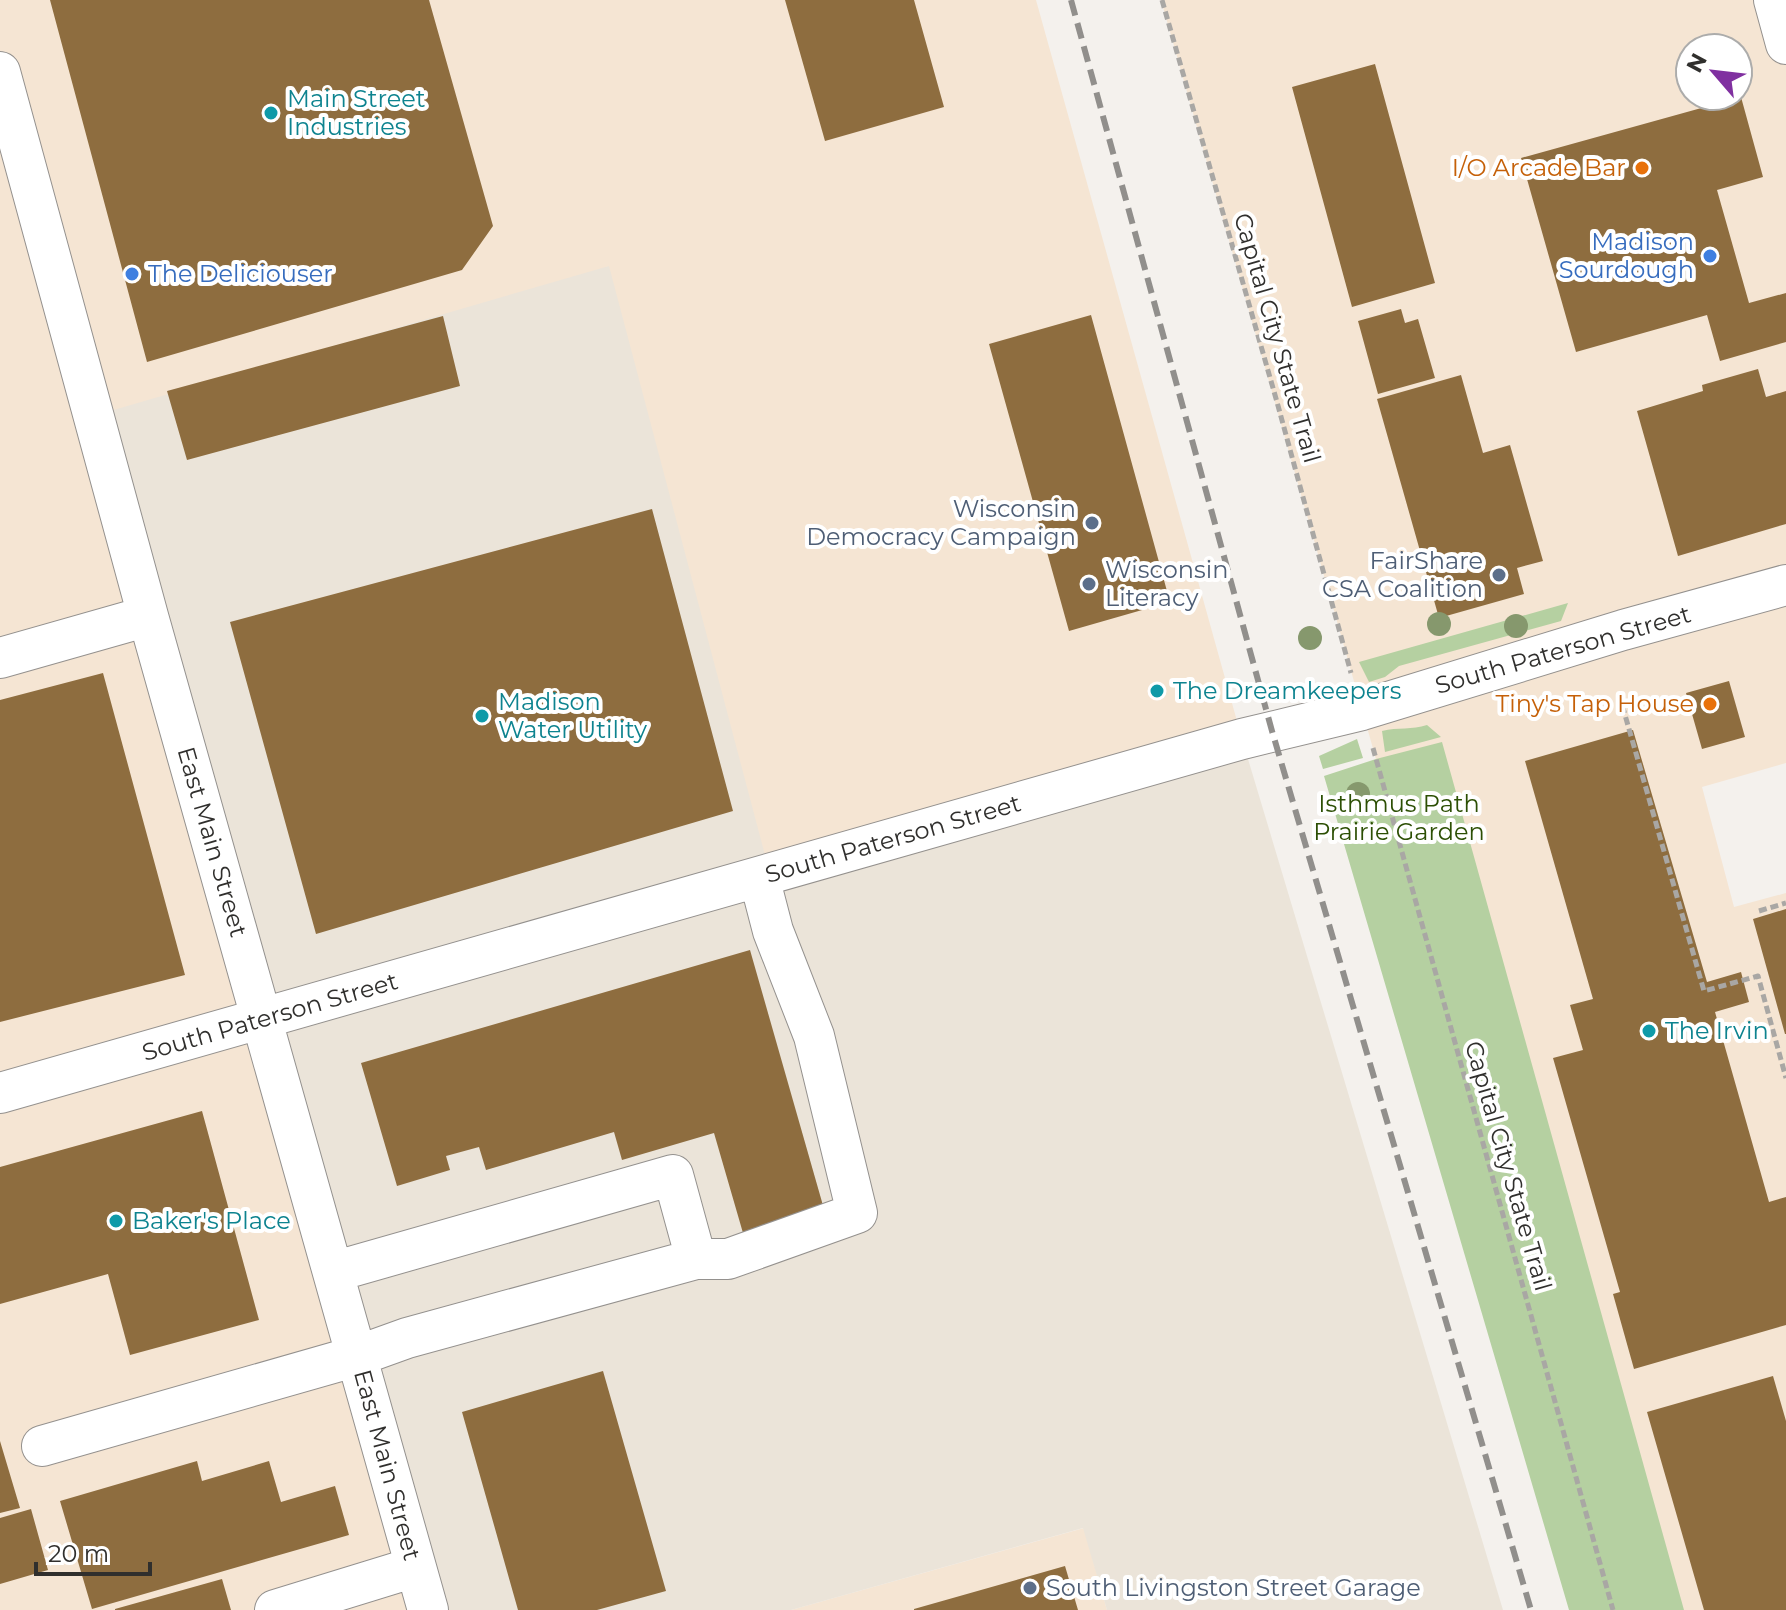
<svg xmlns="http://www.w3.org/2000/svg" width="1786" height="1610" font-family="Montserrat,sans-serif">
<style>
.commercial{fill:#f5e5d3;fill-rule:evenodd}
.built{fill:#ebe4d9}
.green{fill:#b5d0a1}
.building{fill:#8e6d3f}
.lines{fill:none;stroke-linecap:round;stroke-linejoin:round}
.minor-casing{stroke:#94918e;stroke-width:42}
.path{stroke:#a9a7a4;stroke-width:5;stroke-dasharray:8 4;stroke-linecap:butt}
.minor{stroke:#fff;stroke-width:40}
.rail{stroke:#918f8c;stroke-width:6;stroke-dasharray:16 8;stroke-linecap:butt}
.tree{fill:#86986d}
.culture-dot{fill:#0f9aa8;stroke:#fff;stroke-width:3}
.food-dot{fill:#e8710a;stroke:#fff;stroke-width:3}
.shop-dot{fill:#3f7fe0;stroke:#fff;stroke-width:3}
.service-dot{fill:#5c6f8a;stroke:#fff;stroke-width:3}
.labels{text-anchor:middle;stroke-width:8;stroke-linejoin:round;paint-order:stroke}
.culture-label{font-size:24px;fill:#0d838f;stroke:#fff;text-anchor:start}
.food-label{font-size:24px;fill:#c56008;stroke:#fff;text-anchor:end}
.shop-label{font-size:24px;fill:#366cbe;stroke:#fff;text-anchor:end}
.street-label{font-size:24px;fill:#302f2d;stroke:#fff}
.service-label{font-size:24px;fill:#4e5e75;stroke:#fff;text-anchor:end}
.park-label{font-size:24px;fill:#2c4f04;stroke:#fff}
</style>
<rect width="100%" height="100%" fill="#f4f1ed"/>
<!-- commercial -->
<path class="commercial" d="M0,0H1036L1242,739L428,1610H0Z
M1161,0H1774L1786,45V763L1702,787L1734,907L1786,893V1610H1613L1372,745ZM1690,48H1738V96H1690Z
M1084,1528L1107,1610H791Z"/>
<!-- built -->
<path class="built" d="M609,266L770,874L1242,739L1503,1610H1107L1083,1528L791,1610H428L93,416Z"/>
<!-- green -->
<path class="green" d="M1568,603L1561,621L1399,666L1385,677L1369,682L1359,662Z
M1427,725L1441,737L1385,752L1382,731C1398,727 1412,730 1427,725Z
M1357,739L1363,758L1323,769L1319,756Z
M1442,742L1684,1610H1569L1324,776L1376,759Z"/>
<!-- building -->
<path class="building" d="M50,0H429L493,226L462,270L147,362Z
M785,0H914L944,107L825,141Z
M1375,64L1435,283L1352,307L1292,87Z
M1741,97L1763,177L1717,190L1749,303L1786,293V342L1720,361L1707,315L1576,352L1521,158Z
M1401,309L1405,323L1418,319L1435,378L1378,394L1358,321Z
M1091,315L1170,602L1069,631L989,344Z
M443,316L460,386L187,460L167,391Z
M1758,369L1766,397L1786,391V524L1678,556L1637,411L1703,391L1702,385Z
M1461,375L1483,453L1510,445L1543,561L1517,568L1524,594L1439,618L1377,399Z
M652,509L733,811L316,934L230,622Z
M103,673L185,975L0,1022V700Z
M1729,681L1745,737L1702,749L1686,693Z
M1633,730L1707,982L1741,972L1749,1002L1715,1012L1769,1202L1786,1197V1325L1634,1369L1613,1294L1620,1292L1553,1058L1583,1050L1570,1005L1593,999L1525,761Z
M1786,909V1034H1785L1753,919Z
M750,950L824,1209L743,1233L714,1133L622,1160L614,1132L486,1170L479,1147L446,1156L450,1170L397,1186L361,1063Z
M202,1111L259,1320L130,1355L108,1274L0,1304V1167Z
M603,1371L666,1591L597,1610H518L462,1412Z
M1773,1376L1786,1421V1610H1704L1647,1412Z
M0,1441L20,1508L0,1513Z
M197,1461L202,1481L269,1461L281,1502L335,1486L349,1535L92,1609L60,1501Z
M31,1509L48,1570L0,1584V1518Z
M1065,1566L1078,1610H914V1609Z
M222,1579L231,1610H115V1609Z"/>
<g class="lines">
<!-- minor casing -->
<g class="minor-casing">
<path id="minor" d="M1774,0L1786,44
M0,72L148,616L428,1610
M0,658L148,616
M0,1093L1242,739L1362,710L1623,630L1786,585
M696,1259H728L857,1213L814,1036L773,931L759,877
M42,1446L357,1356L407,1338L696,1259L673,1175L333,1272
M275,1610L415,1567"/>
</g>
<!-- path -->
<path class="path" d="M1162,0L1277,402L1351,673
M1619,694L1704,991L1758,976L1786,1078
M1373,748L1613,1610
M1759,911L1786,903"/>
<!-- minor -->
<use href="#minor" class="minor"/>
<!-- rail -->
<path class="rail" d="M1071,0L1272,731L1531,1610"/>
</g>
<!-- trees -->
<g class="tree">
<circle cx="1439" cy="624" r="12"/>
<circle cx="1516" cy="626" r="12"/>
<circle cx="1310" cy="638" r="12"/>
<circle cx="1358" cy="794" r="12"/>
</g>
<!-- markers -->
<g class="culture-dot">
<circle cx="271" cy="113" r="8"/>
<circle cx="1157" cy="691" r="8"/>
<circle cx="482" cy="716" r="8"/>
<circle cx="1649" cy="1031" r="8"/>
<circle cx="116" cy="1221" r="8"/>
</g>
<g class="food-dot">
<circle cx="1642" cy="168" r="8"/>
<circle cx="1710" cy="704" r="8"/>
</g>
<g class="shop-dot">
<circle cx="1710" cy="256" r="8"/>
<circle cx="132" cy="274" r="8"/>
</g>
<g class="service-dot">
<circle cx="1092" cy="523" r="8"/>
<circle cx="1499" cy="575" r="8"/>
<circle cx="1089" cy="584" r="8"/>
<circle cx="1030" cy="1588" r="8"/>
</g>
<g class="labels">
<!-- culture labels -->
<g class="culture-label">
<text x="287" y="107">Main Street<tspan x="287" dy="28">Industries</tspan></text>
<text x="1173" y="699">The Dreamkeepers</text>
<text x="498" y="710">Madison<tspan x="498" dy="28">Water Utility</tspan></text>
<text x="1665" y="1039">The Irvin</text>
<text x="132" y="1229">Baker's Place</text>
</g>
<!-- food labels -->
<g class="food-label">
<text x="1626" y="176">I/O Arcade Bar</text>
<text x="1694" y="712">Tiny's Tap House</text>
</g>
<!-- shop labels -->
<g class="shop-label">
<text x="1694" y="250">Madison<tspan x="1694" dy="28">Sourdough</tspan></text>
<text x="148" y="282" text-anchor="start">The Deliciouser</text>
</g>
<!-- street labels -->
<g class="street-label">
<text transform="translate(1277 338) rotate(74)" y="8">Capital City State Trail</text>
<text transform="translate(1563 650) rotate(-16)" y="8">South Paterson Street</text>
<text transform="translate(893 839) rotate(-16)" y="8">South Paterson Street</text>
<text transform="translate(212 842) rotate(74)" y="8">East Main Street</text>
<text transform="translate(270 1017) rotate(-16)" y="8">South Paterson Street</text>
<text transform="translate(1508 1166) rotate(74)" y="8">Capital City State Trail</text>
<text transform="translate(387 1465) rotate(75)" y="8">East Main Street</text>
</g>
<!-- service labels -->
<g class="service-label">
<text x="1076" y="517">Wisconsin<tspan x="1076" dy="28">Democracy Campaign</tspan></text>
<text x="1483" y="569">FairShare<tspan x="1483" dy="28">CSA Coalition</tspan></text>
<text x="1105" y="578" text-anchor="start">Wisconsin<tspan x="1105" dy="28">Literacy</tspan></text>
<text x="1046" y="1596" text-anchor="start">South Livingston Street Garage</text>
</g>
<!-- park labels -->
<g class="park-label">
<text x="1399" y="812">Isthmus Path<tspan x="1399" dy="28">Prairie Garden</tspan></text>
</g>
</g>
<!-- north arrow -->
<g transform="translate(1714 72) rotate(298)"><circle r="38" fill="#ffffff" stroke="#acacab" stroke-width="2"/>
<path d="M0-6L14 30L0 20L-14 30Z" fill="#8030a0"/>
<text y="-12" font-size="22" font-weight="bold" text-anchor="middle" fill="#302f2d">N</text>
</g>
<!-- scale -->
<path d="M36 1562v12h114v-12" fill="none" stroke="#302f2d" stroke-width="4"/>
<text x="48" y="1562" font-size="24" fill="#302f2d" stroke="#ffffff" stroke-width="6" paint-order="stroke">20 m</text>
</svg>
